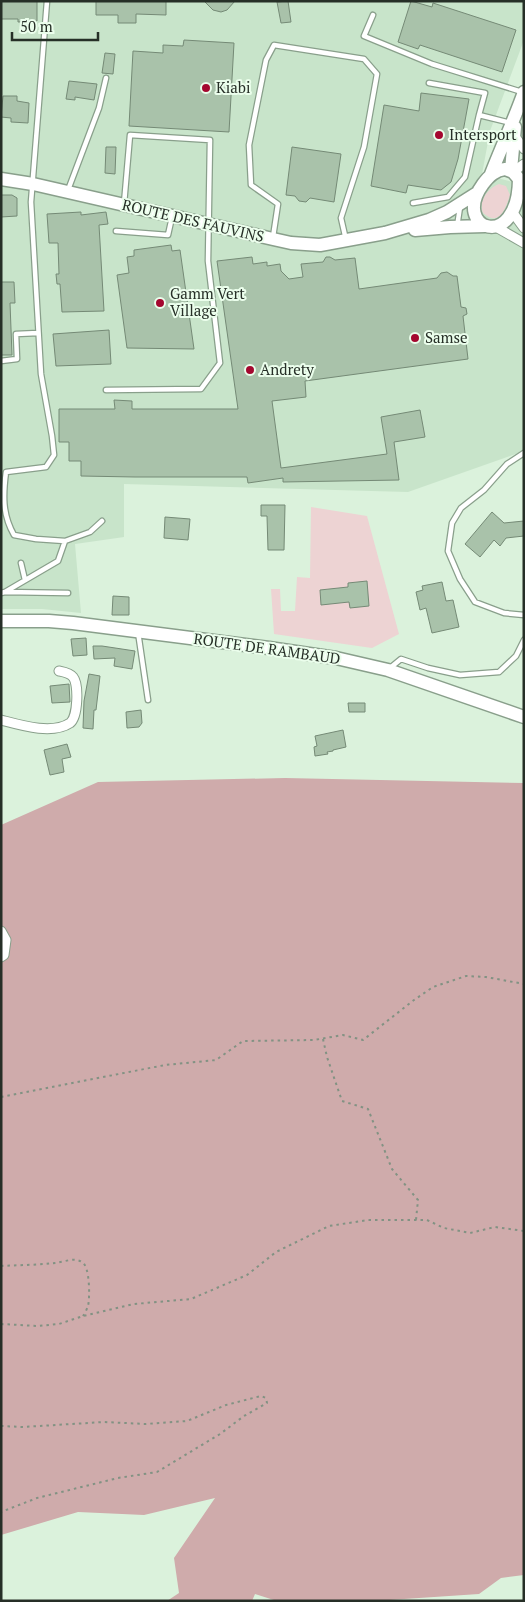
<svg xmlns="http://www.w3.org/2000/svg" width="525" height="1602" font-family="'PT Serif',serif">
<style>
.built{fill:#c8e4ca}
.green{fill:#edd3d3}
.forest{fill:#cfabab}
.building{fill:#a9c2aa;stroke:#758a76}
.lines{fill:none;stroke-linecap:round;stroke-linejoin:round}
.lane-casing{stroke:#899f8b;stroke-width:7}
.street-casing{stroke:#899f8b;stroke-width:11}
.secondary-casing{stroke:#899f8b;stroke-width:15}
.path{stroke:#829283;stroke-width:2;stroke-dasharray:2.5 4;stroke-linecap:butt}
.lane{stroke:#fff;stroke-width:4.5}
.street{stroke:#fff;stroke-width:9}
.secondary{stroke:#fff;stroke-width:12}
.poi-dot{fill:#a4072f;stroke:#ebfeec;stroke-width:2}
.labels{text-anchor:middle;stroke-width:4;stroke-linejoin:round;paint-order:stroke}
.poi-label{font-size:15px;fill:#262f27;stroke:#ebfeec;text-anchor:start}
.street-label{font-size:15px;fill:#262f27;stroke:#ebfeec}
</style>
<rect width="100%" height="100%" fill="#dbf2dc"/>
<!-- built -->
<path class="built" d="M1,1H524V40L490,131L482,174L524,185V451L408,492L124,484V537L75,544L81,613L42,609H1Z"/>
<!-- green -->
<path class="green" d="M499,184L506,186L510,195C506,207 500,228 483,213C478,201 488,188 499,184Z
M311,507L367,516L399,634L372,648L274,634L271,589H280L281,611H295L297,577L310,578Z"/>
<!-- forest -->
<path class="forest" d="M285,778L524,783V1575L501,1578L479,1594L374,1601H277L255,1594L252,1601H167L179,1593L174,1558L215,1498L144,1515L78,1512L1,1535V825L98,782Z"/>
<!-- building -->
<path class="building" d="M1,1H37V21L18,22V19H1Z
M96,1H166V15L136,14V23H118V15H96Z
M204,1H235L227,10L221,12L213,10Z
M288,1L291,22L281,23L277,2Z
M411,1L432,7L433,3L516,30L502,72L420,45L418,49L398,42Z
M184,40L234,43L229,132L129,126L133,51L163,53V45L183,46Z
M105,53L115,54L113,74L102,73Z
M69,81L97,84L94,100L75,97V100L66,99Z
M421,93L469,99L458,159L451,182L441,190L408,185L406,193L371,186L384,105L419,111Z
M3,96H17V101L29,103L28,123L11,122V118L1,117Z
M106,147H116L115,174L105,173Z
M292,147L341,154L334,202L310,198L306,202L299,201L295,196L286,195Z
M1,195H12L17,198V216L1,217Z
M81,212V215L106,212L108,224L99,225L104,311L62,312L60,284H57L56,274H59L58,243H49L47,214Z
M171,245L172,251L180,250L194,349L127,348L117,275L129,273L127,257L134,256V250Z
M252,257L253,264L267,262V266L280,264L281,271L289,279L303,277L301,264L323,262L326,257H330L335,260L355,258L359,289L437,278L441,273L447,272L453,276H457L461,307L466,308L467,314L463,316L468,359L305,381L306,397L272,401L281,468L387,454L381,417L420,410L425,437L394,442L399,480L283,482V478L248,483L247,477H135L81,476V461H69V442H59V409H115L114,400L132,401V409H238L217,261Z
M1,282H14L15,303H10L12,355H1Z
M109,330L111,364L56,366L53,334Z
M261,505H285L284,550H268L267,516H261Z
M492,512L504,523L524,521V536L506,538L500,546L494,540L480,557L465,544Z
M165,517L190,519L188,540L164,538Z
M367,581L369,606L350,608L349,602L321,605L320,590L348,587V583Z
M442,582L446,601L453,600L459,627L432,633L426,608L420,610L416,592L423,590L422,586Z
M113,596L129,597V615H112Z
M86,638L87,655L73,656L71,639Z
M93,646H102L135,651L132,669L114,666L115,658L94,659Z
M89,674L100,676L96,710H94L93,729L83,728L84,701Z
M69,684L70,702L52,703L50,686Z
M348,703H365V712H349Z
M141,710L142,723L139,727L127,728L126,712Z
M343,730L346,747L333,750V751L327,752L328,754L315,756L314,747L317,746L315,736Z
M67,744L71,757L62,759L64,772L50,775L44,750Z"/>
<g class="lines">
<!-- lane casing -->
<g class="lane-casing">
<path id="lane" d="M47,1L31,202L41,374L52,436L54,455L46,467L6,472C3,494 2,514 14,535L36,539L65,541
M373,15L364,36L432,64L522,92
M429,83L485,93L479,115L511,123
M68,190L99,108L106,78
M413,203L448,197L465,177L479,115
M457,227L460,207
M116,231L168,235L172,217
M273,237L278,204L251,185L249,145L266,60L274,45L364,59L377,74L364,147L341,218L346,240
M1,361L17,359L16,334L38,333
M106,390L201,389L220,363L208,261L210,140L130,135L124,204
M524,453L507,464L484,490L461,508L452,523L448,551L460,579L475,602L504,613L524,615
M21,563L25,580
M5,592L58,561L65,541L90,532L102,521
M1,593L5,592L68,593
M138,632L148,700
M390,668L401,659L428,668L460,675L499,672L516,656L524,640"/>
</g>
<!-- street casing -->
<g class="street-casing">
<path id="street" d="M514,135L524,149
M513,172L524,164
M513,213L524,228
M496,227L524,243
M1,720C20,725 52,735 70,723C78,717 79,684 73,677C70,673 64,672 59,671
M1,931L6,940L4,955L1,957"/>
</g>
<!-- secondary casing -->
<g class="secondary-casing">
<path id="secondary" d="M505,169L513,172L519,179C518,254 450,229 483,184C489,176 495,170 505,169Z
M511,170L515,127
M491,174C502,146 514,120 524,92
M1,179L33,184L273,239L291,243L320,245L385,233L429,220L447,212L477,193
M415,230L450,227L485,226
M1,621H49L73,623L269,648L336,658L388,670L524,717"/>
</g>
<!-- path -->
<path class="path" d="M323,1039L327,1057L342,1101L368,1109L392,1169L418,1200L416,1220
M1,1097L165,1065L216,1060L243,1041L314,1040L343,1035L363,1040L414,1000L433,987L466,976L486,977L524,984
M1,1266C19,1265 38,1265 55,1263C64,1262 74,1257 82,1262C90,1266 90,1298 88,1306C87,1309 85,1313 83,1316
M1,1324L38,1326L59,1324L83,1316L134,1304L191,1299L247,1275L276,1252L329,1226L368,1220H427L444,1228L470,1233L495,1227L524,1231
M1,1426L23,1427L104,1422L145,1424L187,1421L226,1405L261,1396L266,1398L267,1403L244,1416L220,1434L157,1472L118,1478L37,1498L1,1512"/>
<!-- lane -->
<use href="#lane" class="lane"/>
<!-- street -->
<use href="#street" class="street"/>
<!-- secondary -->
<use href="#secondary" class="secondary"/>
</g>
<!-- markers -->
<g class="poi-dot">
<circle cx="206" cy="88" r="5"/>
<circle cx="439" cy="135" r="5"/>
<circle cx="160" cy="303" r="5"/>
<circle cx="415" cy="338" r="5"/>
<circle cx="250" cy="370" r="5"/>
</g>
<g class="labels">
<!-- poi labels -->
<g class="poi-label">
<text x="216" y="93">Kiabi</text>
<text x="449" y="140">Intersport</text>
<text x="170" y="299">Gamm Vert<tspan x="170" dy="17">Village</tspan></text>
<text x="425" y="343">Samse</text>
<text x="260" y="375">Andrety</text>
</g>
<!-- street labels -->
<g class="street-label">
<text transform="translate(193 221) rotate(13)" y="5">ROUTE DES FAUVINS</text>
<text transform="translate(267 649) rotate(8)" y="5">ROUTE DE RAMBAUD</text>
</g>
</g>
<!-- border -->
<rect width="525" height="1602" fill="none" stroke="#262f27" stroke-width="5"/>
<!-- scale -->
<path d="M12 32v8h86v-8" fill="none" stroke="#262f27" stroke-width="2.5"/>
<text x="20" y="32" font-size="15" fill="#262f27" stroke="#ebfeec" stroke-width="4" paint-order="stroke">50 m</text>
</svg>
